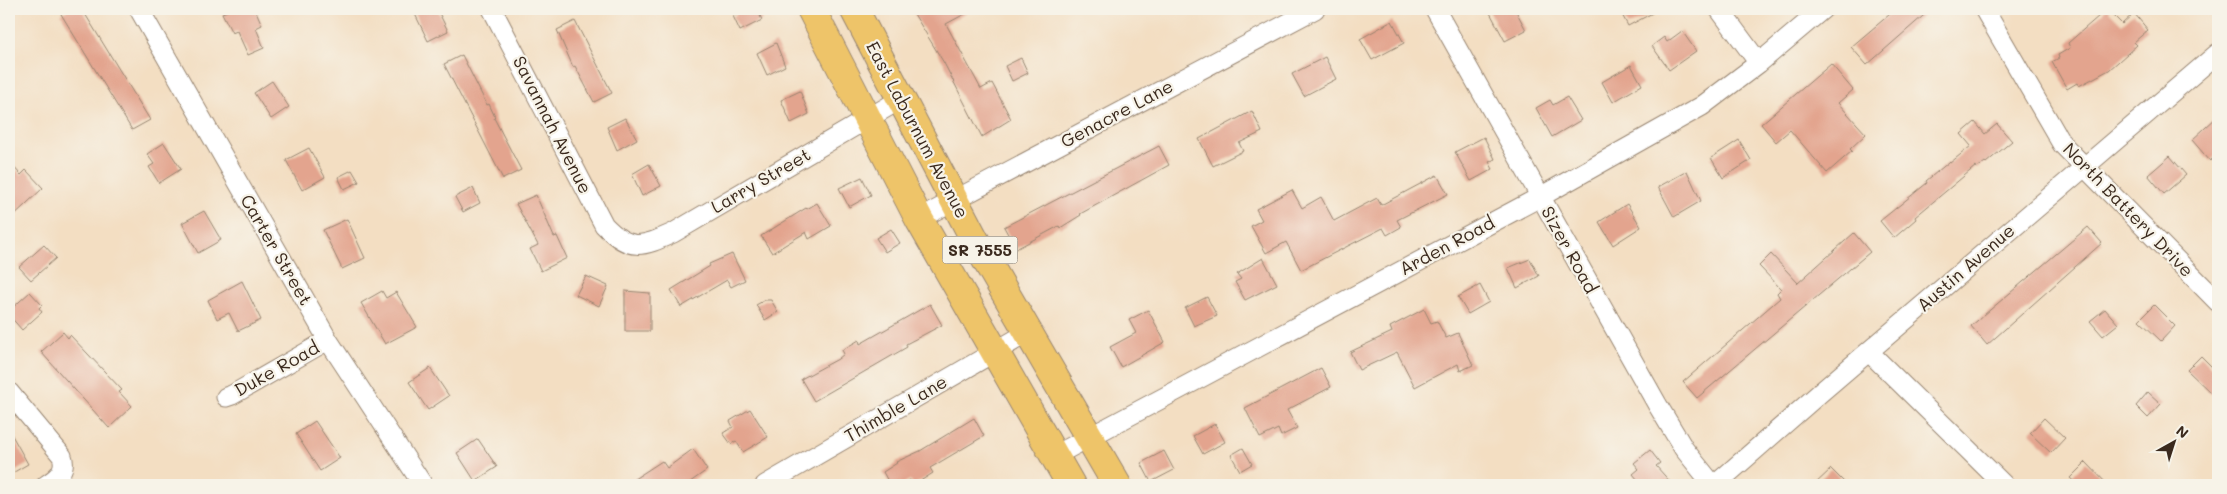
<svg xmlns="http://www.w3.org/2000/svg" width="2227" height="494" font-family="Mali,sans-serif">
<style>
.building{fill:#e3a48e}
.lines{fill:none;stroke-linecap:round;stroke-linejoin:round}
.street-casing{stroke:#978470;stroke-width:21}
.primary-casing{stroke:#978470;stroke-width:30}
.street{stroke:#fff;stroke-width:19}
.primary{stroke:#eec469;stroke-width:28}
.labels{text-anchor:middle;stroke-width:4.5;stroke-linejoin:round;paint-order:stroke}
.shield{fill:#f7f3e8;stroke:#73665b;stroke-width:1}
.shield-label{font-size:16px;font-weight:bold;fill:#3b2a1e}
.street-label{font-size:18px;fill:#3b2a1e;stroke:#f7f3e8}
</style>
<rect width="100%" height="100%" fill="#f7f3e8"/>
<filter id="ink" filterUnits="userSpaceOnUse"><feTurbulence type="fractalNoise" baseFrequency=".02" numOctaves="2"/><feDisplacementMap in="SourceGraphic" scale="10" xChannelSelector="R" yChannelSelector="G"/><feConvolveMatrix kernelMatrix="1 2 1 2 8 2 1 2 1" color-interpolation-filters="sRGB"/></filter>
<filter id="wash" filterUnits="userSpaceOnUse"><feTurbulence type="fractalNoise" baseFrequency=".0096" numOctaves="4" result="noise"/><feDisplacementMap in="SourceGraphic" scale="20" xChannelSelector="R" yChannelSelector="G"/><feGaussianBlur stdDeviation="1.12" result="paint"/><feColorMatrix in="noise" values="0 0 0 0 0 0 0 0 0 0 0 0 0 0 0 0 0 1.4 0 .05"/><feComposite in="paint" operator="in"/></filter>
<g filter="url(#wash)">
<rect width="100%" height="100%" fill="#f3dec2"/>
<g id="blocks">
<!-- building -->
<path class="building" d="M69,9H82L150,120L132,130L61,14Z
M232,9H255L262,25L256,28L264,48L248,55L237,31L232,33L222,13Z
M425,9H437L448,31L428,41L415,14Z
M733,9H757L762,20L740,31L733,16L736,15Z
M911,9H974L946,24L981,89L992,83L1011,119L982,137L944,63Z
M1488,9H1515L1526,30L1505,41Z
M1619,9H1660L1628,26Z
M1896,9H1931L1867,65L1851,47Z
M2107,9L2122,24L2134,13L2148,30L2134,42L2137,45L2109,70L2079,86L2077,83L2067,89L2052,62L2059,58L2058,55L2070,48L2068,43Z
M575,21L612,93L594,102L575,66L573,67L557,30Z
M1392,21L1404,43L1372,60L1360,39Z
M1682,31L1696,51L1669,70L1652,46L1664,37L1667,42Z
M776,43L785,66L767,75L757,53Z
M462,55L487,105L489,104L495,117L494,118L521,170L503,179L444,64Z
M1325,57L1336,79L1304,96L1292,74Z
M1021,58L1028,73L1012,81L1005,66Z
M1831,64L1853,90L1838,103L1866,134L1850,149L1852,151L1827,173L1790,130L1776,142L1761,124Z
M1631,65L1642,85L1613,102L1602,82Z
M272,81L289,107L271,119L254,93Z
M800,91L809,114L791,123L781,100Z
M1567,97L1581,120L1552,137L1536,108L1550,100L1553,105Z
M1252,111L1262,132L1239,143L1243,151L1213,166L1199,139Z
M2218,116V154L2210,161L2192,140Z
M625,118L637,139L617,150L607,127Z
M1975,122L1985,134L1997,124L2012,141L1986,163L1985,162L1977,168L1976,166L1915,217L1916,219L1894,238L1880,221L1927,183L1926,181L1949,162L1950,163L1971,146L1961,134Z
M1484,137L1495,159L1489,162L1493,169L1471,181L1455,152Z
M1739,140L1751,160L1723,178L1711,158Z
M164,143L181,169L159,183L149,167L154,164L147,154Z
M1159,146L1169,165L1080,214L1081,215L1060,228L1059,226L1016,249L1004,227Z
M309,148L325,177L302,190L286,160Z
M2170,156L2186,175L2164,194L2148,175Z
M9,162L21,175L26,170L43,188L9,220Z
M649,164L661,186L642,196L632,174Z
M352,170L359,182L344,189L338,177Z
M1687,171L1701,201L1674,217L1658,187Z
M1437,175L1448,194L1397,220L1401,227L1387,235L1383,228L1301,270L1286,242L1266,253L1251,226L1262,220L1256,209L1292,190L1302,208L1321,197L1334,221L1377,198L1381,205Z
M862,177L871,195L849,207L839,188Z
M473,188L480,203L463,212L455,197Z
M536,195L554,237L557,236L567,258L541,271L530,249L538,245L516,204Z
M817,203L831,226L809,239L806,232L772,253L761,236L806,208L807,209Z
M1627,204L1641,227L1613,245L1599,222Z
M204,211L221,240L198,253L182,223Z
M347,219L365,258L342,269L323,230Z
M2088,227L2102,243L1987,345L1971,326Z
M891,229L900,243L885,252L876,238Z
M1854,233L1870,252L1697,398L1683,382L1780,298L1777,293L1781,289L1759,266L1771,254L1798,283Z
M44,245L56,258L31,280L19,267Z
M732,254L745,280L731,287L727,280L681,307L671,290L710,266L709,264Z
M1263,258L1277,284L1245,300L1235,282L1241,279L1237,274Z
M1530,259L1539,276L1517,288L1508,268Z
M586,276L608,286L599,306L576,295Z
M242,281L261,320L238,331L229,313L217,319L208,300Z
M1480,285L1489,302L1468,314L1458,297Z
M382,291L386,298L396,292L417,327L385,344L361,303Z
M625,291L650,293V331H625Z
M30,292L42,305L39,308L42,312L22,330L9,315V311Z
M1207,297L1217,316L1194,326L1185,308Z
M765,300H771L778,312L765,320L756,305Z
M930,304L942,325L906,344L907,347L814,401L801,379L838,359L844,354L842,350L859,340L860,344Z
M2154,305L2175,326L2161,341L2139,320Z
M1424,309L1431,323L1437,321L1446,338L1458,333L1473,365L1460,371L1458,364L1415,387L1397,352L1359,370L1350,352L1392,332L1390,327Z
M2105,309L2118,324L2103,336L2090,321Z
M1148,310L1165,342L1121,367L1110,347L1136,333L1129,320Z
M63,332L68,338L70,335L122,390L119,392L132,406L109,428L41,352Z
M2201,356L2218,373V386L2211,393L2187,370Z
M430,368L449,396L428,410L409,382Z
M1321,368L1331,387L1287,410L1297,428L1281,436L1278,429L1260,438L1245,408Z
M2148,392L2161,404L2148,418L2136,406Z
M750,409L768,437L743,452L736,441L731,444L723,433L733,427L730,421Z
M974,418L984,436L930,468L933,473L914,485L910,480L901,485H890L883,472L897,463L896,462L920,451Z
M2044,418L2065,438L2051,453L2030,433Z
M315,421L340,458L320,471L296,434Z
M1215,424L1225,442L1203,454L1193,436Z
M9,430L28,464L9,475Z
M478,439L497,467L475,481L457,453Z
M1243,448L1252,464L1240,471L1231,455Z
M693,449L707,470L686,485H625L662,461L667,468Z
M1650,450L1660,463L1656,466L1673,485H1642L1633,474L1639,469L1634,463Z
M1164,451L1174,470L1151,482L1141,463Z
M2086,462L2108,485H2078L2070,478Z
M1831,469L1847,485H1814Z"/>
</g>
</g>
<g filter="url(#ink)">
<use href="#blocks" fill-opacity="0" stroke="#978470" stroke-width="1"/>
<g class="lines">
<!-- street casing -->
<g class="street-casing">
<path id="street" d="M139,9L328,340L423,485
M492,9L604,225C630,252 642,247 673,233L901,99
M1435,9L1657,404L1684,449L1713,485
M1719,9L1759,63
M1984,9L2062,144L2218,302
M919,219L1315,9
M1869,352L2004,485
M9,392L62,456C67,470 57,478 46,485
M226,397L232,395L328,340
M1054,456L1540,197L1702,106L1759,63L1823,9
M765,485L1027,333
M1715,485L1820,393L2218,53"/>
</g>
<!-- primary casing -->
<g class="primary-casing">
<path id="primary" d="M811,9L919,219L1071,485
M854,9L978,246L1117,485"/>
</g>
<!-- street -->
<use href="#street" class="street"/>
<!-- primary -->
<use href="#primary" class="primary"/>
</g>
</g>
<g class="labels">
<!-- shield labels -->
<rect class="shield" x="942.5" y="236.5" width="75" height="27" rx="4"/>
<g class="shield-label">
<text x="980" y="256">SR 7555</text>
</g>
<!-- street labels -->
<g class="street-label">
<text transform="translate(1117 114) rotate(-28)" y="6">Genacre Lane</text>
<text transform="translate(552 125) rotate(63)" y="6">Savannah Avenue</text>
<text transform="translate(917 130) rotate(62)" y="6">East Laburnum Avenue</text>
<text transform="translate(761 181) rotate(-30)" y="6">Larry Street</text>
<text transform="translate(2128 210) rotate(46)" y="6">North Battery Drive</text>
<text transform="translate(1447 246) rotate(-28)" y="6">Arden Road</text>
<text transform="translate(276 250) rotate(60)" y="6">Carter Street</text>
<text transform="translate(1569 250) rotate(61)" y="6">Sizer Road</text>
<text transform="translate(1966 268) rotate(-41)" y="6">Austin Avenue</text>
<text transform="translate(277 369) rotate(-29)" y="6">Duke Road</text>
<text transform="translate(896 409) rotate(-30)" y="6">Thimble Lane</text>
</g>
</g>
<!-- margin -->
<rect width="2227" height="494" fill="none" stroke="#f7f3e8" stroke-width="30"/>
<!-- north arrow -->
<g transform="translate(2174 442) rotate(39)" stroke="#f7f3e8" stroke-width="4" paint-order="stroke">
<path d="M0-4L9 19L0 12L-9 19Z" fill="#3b2a1e"/>
<text y="-8" font-size="14" font-weight="bold" text-anchor="middle" fill="#3b2a1e">N</text>
</g>
</svg>
